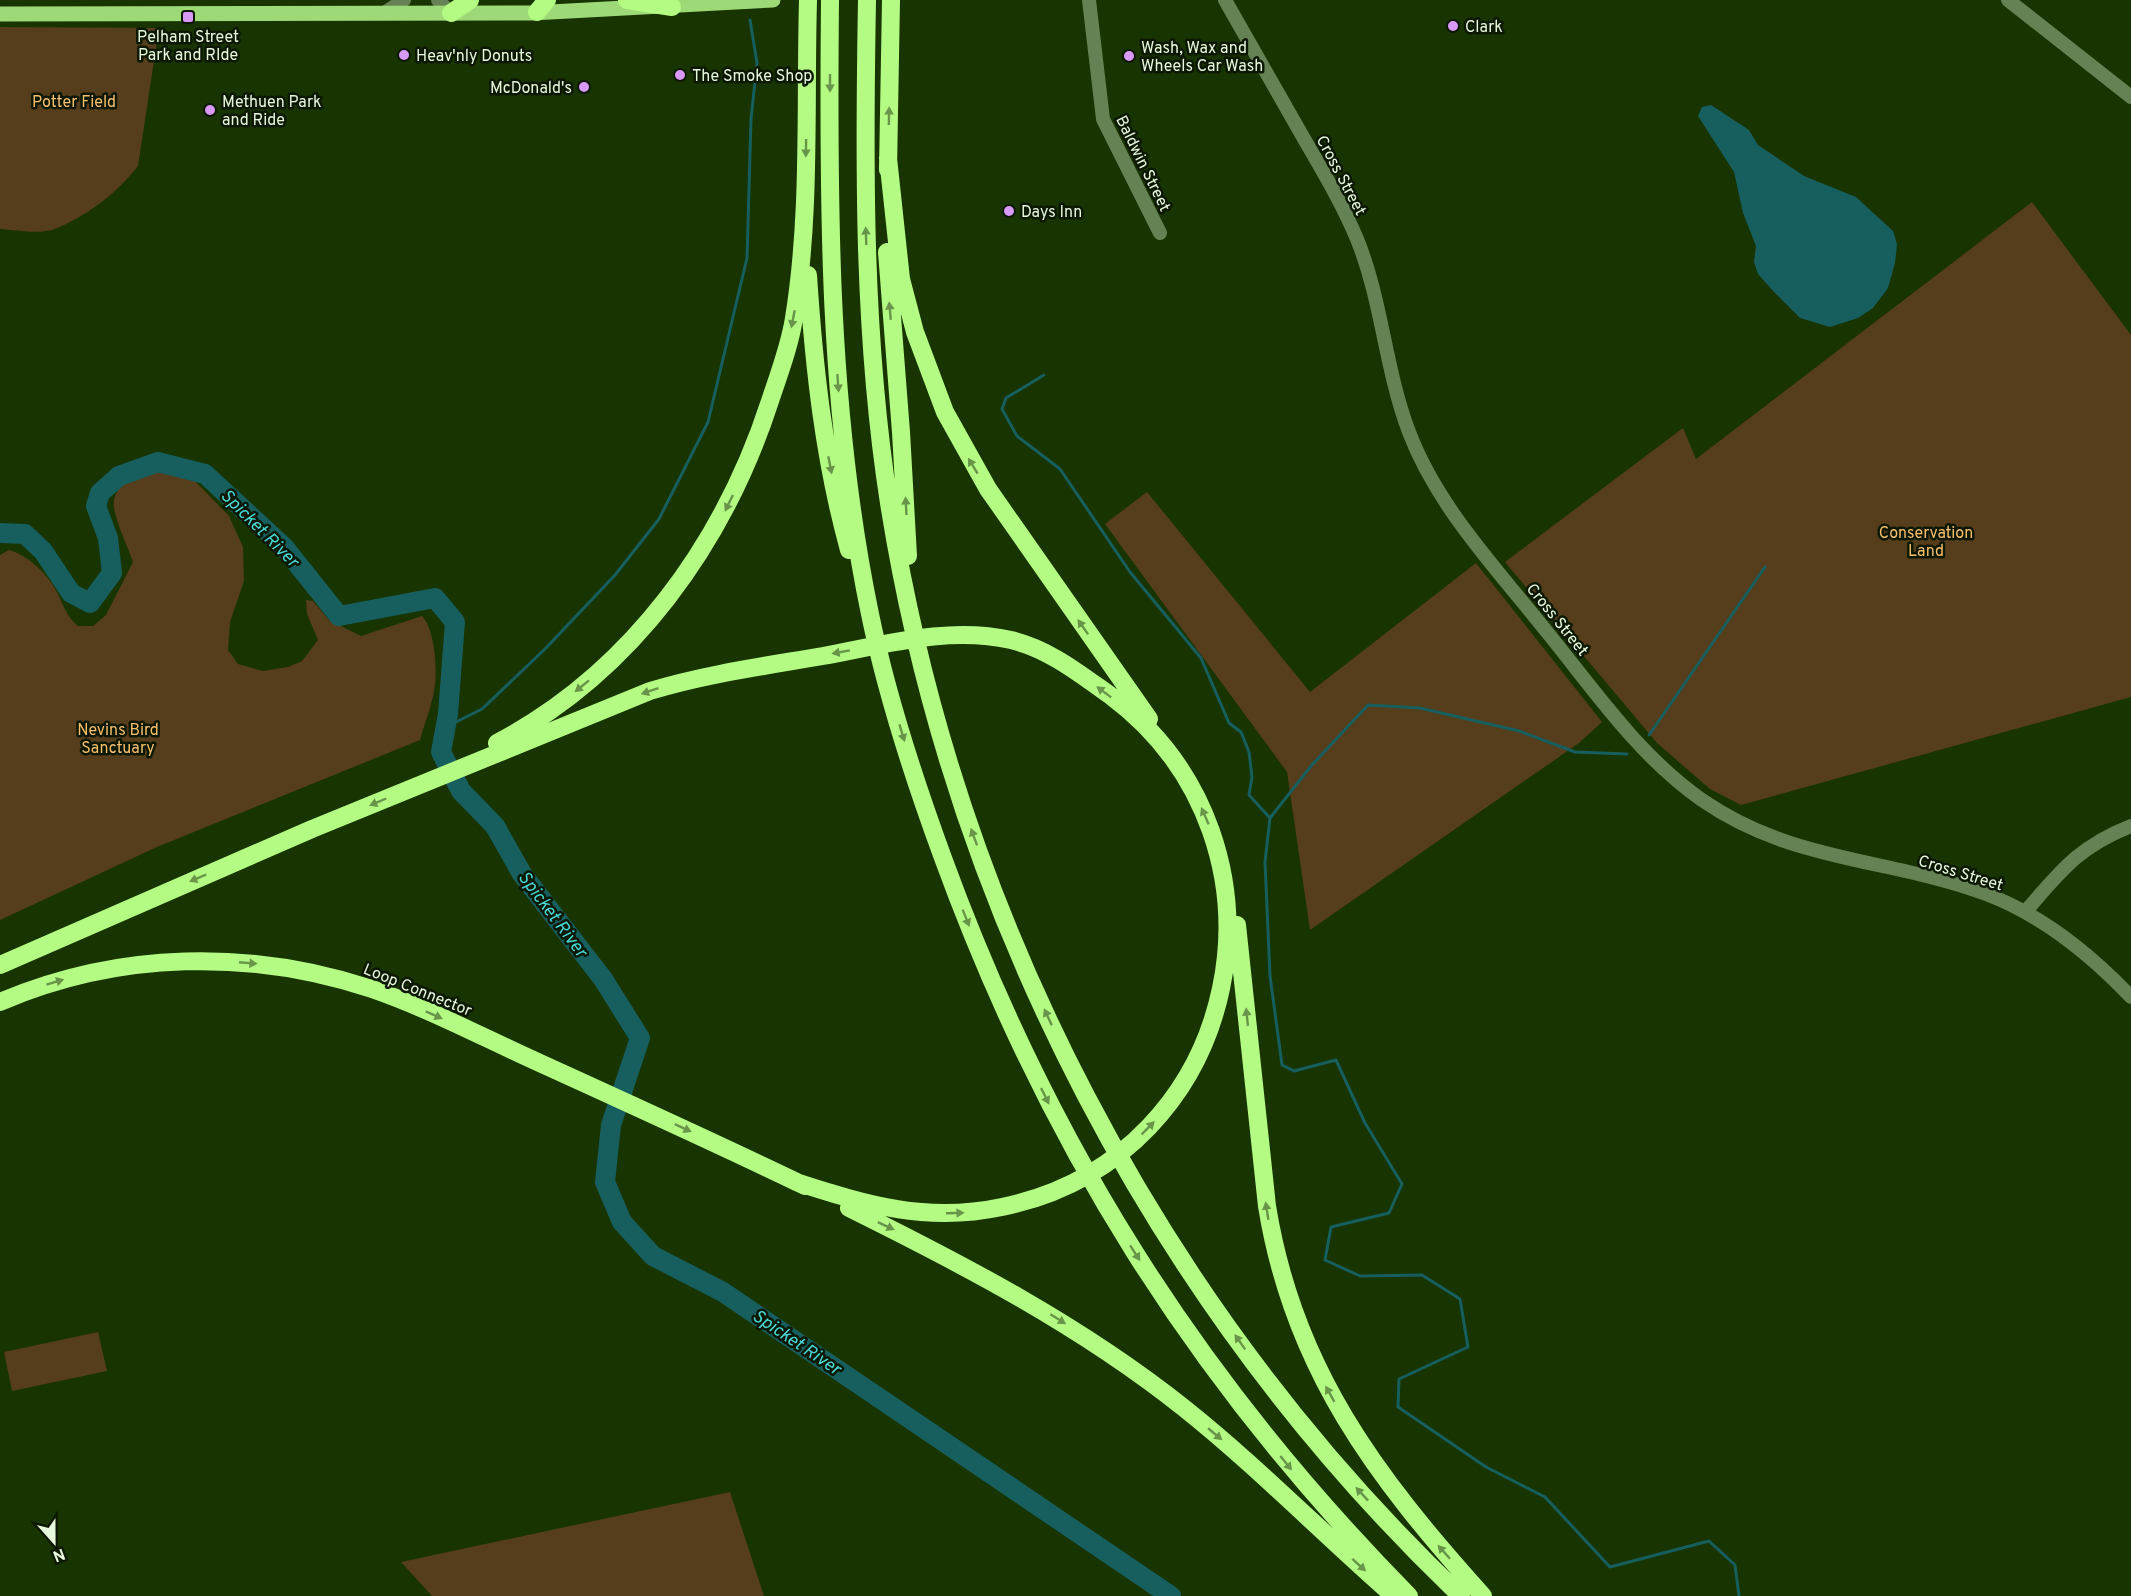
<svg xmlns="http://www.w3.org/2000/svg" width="2131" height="1596" font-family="Overpass,sans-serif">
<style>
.green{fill:#563d1b}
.water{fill:#175f5e}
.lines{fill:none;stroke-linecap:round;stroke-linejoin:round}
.stream{stroke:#175f5e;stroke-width:3}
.river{stroke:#175f5e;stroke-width:20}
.minor{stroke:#658254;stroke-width:14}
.major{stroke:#9dd976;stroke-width:15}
.highway{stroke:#b3fb82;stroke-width:18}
.oneway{fill:#689549}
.poi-dot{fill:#d99af7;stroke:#0c1804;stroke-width:2}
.labels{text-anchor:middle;stroke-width:5;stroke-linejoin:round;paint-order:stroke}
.poi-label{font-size:16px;fill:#e6f9dc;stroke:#0c1804;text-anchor:start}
.park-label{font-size:16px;fill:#f9bf6d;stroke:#0c1804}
.street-label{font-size:16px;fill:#e6f9dc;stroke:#0c1804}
.water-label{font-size:18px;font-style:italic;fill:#48d8d6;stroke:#0c1804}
</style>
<rect width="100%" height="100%" fill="#183400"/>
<!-- green -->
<path class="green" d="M0,27L159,28L138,166C116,194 86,217 52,230C38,234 15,230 0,229Z
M2032,202L2131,335V697L1741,805L1710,789L1657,743L1505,562L1683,428L1696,459Z
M171,470L191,477L229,516L243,547L244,581L230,622L228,650L238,664L263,671L288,667L302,661L318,640L307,614L306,600L313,601L329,620L361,636L422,616C435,630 437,667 435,685C433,703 425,722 420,740L157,847L0,920V555L9,550C29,556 48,574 58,594C64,607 67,617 78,626H93L106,615L133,562C127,545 117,525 114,508C110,479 150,471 171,470Z
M1147,492L1310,692L1476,563L1602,722L1579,743L1310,930L1287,772L1105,524Z
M98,1332L107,1371L12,1391L4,1352Z
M730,1492L764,1596H432L401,1562Z"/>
<!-- water -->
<path class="water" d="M1711,105L1749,130L1758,145L1804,176L1856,197L1893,231L1897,244L1895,263L1888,288L1873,308L1858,318L1830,327L1800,318L1775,293L1758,274L1754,262L1756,246L1743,213L1734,172L1698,116L1702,107Z"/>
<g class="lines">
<!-- stream -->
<path class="stream" d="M1044,375L1006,398L1002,409L1017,436L1060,469L1130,572L1201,658L1229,723L1241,732L1249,752L1252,777L1249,795L1270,818
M446,727L482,709L546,648L615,575L659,519L708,422L747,258L751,119L757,63L750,20
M1649,735L1765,567
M1627,754L1575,752L1519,731L1420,708L1368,705L1311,766L1270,818L1265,862L1270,976L1282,1065L1294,1071L1336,1060L1365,1123L1402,1184L1389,1213L1331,1227L1325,1260L1360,1276L1422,1275L1460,1299L1468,1347L1399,1379L1398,1407L1486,1467L1545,1497L1610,1567L1709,1541L1735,1565L1739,1596"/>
<!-- river -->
<path class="river" d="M0,533L25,534L43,551L71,593L90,603L112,573L108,538L96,506L100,493L119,476L158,462L205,474L284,547L339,616L435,598L455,622L448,714L441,752L461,791L495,826L522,874L603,979L640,1038L611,1125L605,1182L622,1222L653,1256L723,1292L1171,1596"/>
<!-- minor -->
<path class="minor" d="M438,0L451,13
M1089,0L1103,119L1160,233
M1225,0C1251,46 1277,91 1303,137C1322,170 1342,203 1357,239C1382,300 1385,369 1409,432C1438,508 1497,569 1547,632C1595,691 1639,756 1702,800C1793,863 1889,858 1986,894C2042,915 2090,954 2131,997
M2008,0L2131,97
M384,13L404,0
M2025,912C2061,871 2078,847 2131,826"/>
<!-- major -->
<path class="major" d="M0,14L532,13L773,0"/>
<!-- highway -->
<path class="highway" d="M627,0L672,7
M830,0C828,205 828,412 870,614C887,697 914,779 943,858C1047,1143 1196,1380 1409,1596
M867,0C864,168 863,336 889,503C954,915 1159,1308 1461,1596
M537,12L547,0
M451,13L470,0
M888,158L901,279L915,332L945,412L988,489L1149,719
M888,170L891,0
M887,252L901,432L908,556
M808,275C814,368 824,459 849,550
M497,743C632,672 724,543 770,401C779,374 790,345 794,318C811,213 805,106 808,0
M1237,925L1267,1206C1293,1368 1376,1477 1483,1596
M0,965L312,829L650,691C706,674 765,666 823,656C884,645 948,626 1011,640C1049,649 1080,674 1111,696C1307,843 1245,1157 1002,1207C927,1223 867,1205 796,1182
M0,1002C119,951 250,949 372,989C430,1009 486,1039 542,1064C630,1104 718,1144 805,1186
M849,1208C966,1266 1081,1326 1184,1408C1258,1467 1323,1534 1394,1596"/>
</g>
<!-- one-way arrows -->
<defs><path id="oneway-solid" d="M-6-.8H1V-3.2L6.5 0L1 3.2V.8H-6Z" transform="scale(1.5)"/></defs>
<g class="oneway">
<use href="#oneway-solid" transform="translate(830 83) rotate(90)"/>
<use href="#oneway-solid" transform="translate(889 116) rotate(-89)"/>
<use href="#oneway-solid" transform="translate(806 148) rotate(91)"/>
<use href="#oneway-solid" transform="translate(866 236) rotate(-92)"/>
<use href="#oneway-solid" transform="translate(890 311) rotate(-95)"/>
<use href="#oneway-solid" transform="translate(793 319) rotate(101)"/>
<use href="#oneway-solid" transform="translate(838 383) rotate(86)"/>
<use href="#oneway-solid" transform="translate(830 465) rotate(79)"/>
<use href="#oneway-solid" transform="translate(973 466) rotate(-121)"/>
<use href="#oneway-solid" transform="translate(729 503) rotate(116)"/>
<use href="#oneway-solid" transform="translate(906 506) rotate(-93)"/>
<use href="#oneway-solid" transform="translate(1083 627) rotate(-125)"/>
<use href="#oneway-solid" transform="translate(841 652) rotate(170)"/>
<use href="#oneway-solid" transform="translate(582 686) rotate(141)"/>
<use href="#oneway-solid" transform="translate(650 691) rotate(161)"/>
<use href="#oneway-solid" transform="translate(1104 692) rotate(-143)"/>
<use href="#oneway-solid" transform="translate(902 733) rotate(73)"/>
<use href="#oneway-solid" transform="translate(378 802) rotate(157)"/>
<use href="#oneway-solid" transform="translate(1205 816) rotate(-114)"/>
<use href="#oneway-solid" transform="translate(974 837) rotate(-110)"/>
<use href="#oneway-solid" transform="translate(198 878) rotate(157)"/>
<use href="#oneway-solid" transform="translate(966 918) rotate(68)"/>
<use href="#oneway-solid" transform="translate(248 963) rotate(5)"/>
<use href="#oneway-solid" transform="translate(55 982) rotate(-17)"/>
<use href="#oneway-solid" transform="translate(434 1015) rotate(24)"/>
<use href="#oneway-solid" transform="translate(1048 1017) rotate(-115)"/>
<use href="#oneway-solid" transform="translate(1247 1017) rotate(-96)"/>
<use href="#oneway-solid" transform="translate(1045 1096) rotate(64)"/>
<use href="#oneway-solid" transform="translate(683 1128) rotate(25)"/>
<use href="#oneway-solid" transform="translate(1148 1128) rotate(-45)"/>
<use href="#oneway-solid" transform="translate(1267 1211) rotate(-99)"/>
<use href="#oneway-solid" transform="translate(955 1213) rotate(-2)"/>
<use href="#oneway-solid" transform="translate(886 1226) rotate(25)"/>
<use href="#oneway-solid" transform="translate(1135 1253) rotate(57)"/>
<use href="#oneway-solid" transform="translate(1058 1319) rotate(32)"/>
<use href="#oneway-solid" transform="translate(1240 1342) rotate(-125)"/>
<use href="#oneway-solid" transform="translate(1330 1394) rotate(-119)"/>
<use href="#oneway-solid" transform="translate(1215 1434) rotate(40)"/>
<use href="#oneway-solid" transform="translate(1286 1463) rotate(51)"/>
<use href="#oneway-solid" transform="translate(1362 1494) rotate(-133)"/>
<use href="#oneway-solid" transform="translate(1444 1552) rotate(-132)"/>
<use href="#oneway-solid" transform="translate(1359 1565) rotate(42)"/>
</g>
<!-- markers -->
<g class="poi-dot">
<rect x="182" y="11" width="12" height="12" rx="3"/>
<circle cx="1453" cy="26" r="6"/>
<circle cx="404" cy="55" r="6"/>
<circle cx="1129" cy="56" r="6"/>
<circle cx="680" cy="75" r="6"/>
<circle cx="584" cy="87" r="6"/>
<circle cx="210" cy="110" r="6"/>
<circle cx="1009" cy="211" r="6"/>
</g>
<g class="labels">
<!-- poi labels -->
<g class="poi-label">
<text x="1465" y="32">Clark</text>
<text x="188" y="42" text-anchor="middle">Pelham Street<tspan x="188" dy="18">Park and RIde</tspan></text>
<text x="1141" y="53">Wash, Wax and<tspan x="1141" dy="18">Wheels Car Wash</tspan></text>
<text x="416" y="61">Heav'nly Donuts</text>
<text x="692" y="81">The Smoke Shop</text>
<text x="572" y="93" text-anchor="end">McDonald's</text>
<text x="222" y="107">Methuen Park<tspan x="222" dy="18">and Ride</tspan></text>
<text x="1021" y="217">Days Inn</text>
</g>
<!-- park labels -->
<g class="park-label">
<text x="74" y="107">Potter Field</text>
<text x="1926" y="538">Conservation<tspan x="1926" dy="18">Land</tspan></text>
<text x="118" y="735">Nevins Bird<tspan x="118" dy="18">Sanctuary</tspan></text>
</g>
<!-- street labels -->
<g class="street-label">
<text transform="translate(1144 163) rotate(64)" y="6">Baldwin Street</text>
<text transform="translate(1342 175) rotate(62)" y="6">Cross Street</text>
<text transform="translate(1558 619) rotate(51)" y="6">Cross Street</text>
<text transform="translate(1961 872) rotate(17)" y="6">Cross Street</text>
<text transform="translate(418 989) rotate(22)" y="6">Loop Connector</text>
</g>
<!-- water labels -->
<g class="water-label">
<text transform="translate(260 528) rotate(45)" y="6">Spicket River</text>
<text transform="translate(553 914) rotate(53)" y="6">Spicket River</text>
<text transform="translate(797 1342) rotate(34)" y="6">Spicket River</text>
</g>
</g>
<!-- north arrow -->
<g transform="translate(54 1542) rotate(159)" stroke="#0c1804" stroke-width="4.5" paint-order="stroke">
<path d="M0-4.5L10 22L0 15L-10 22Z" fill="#e6f9dc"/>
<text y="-9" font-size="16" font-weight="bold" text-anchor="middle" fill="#e6f9dc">N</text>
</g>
</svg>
